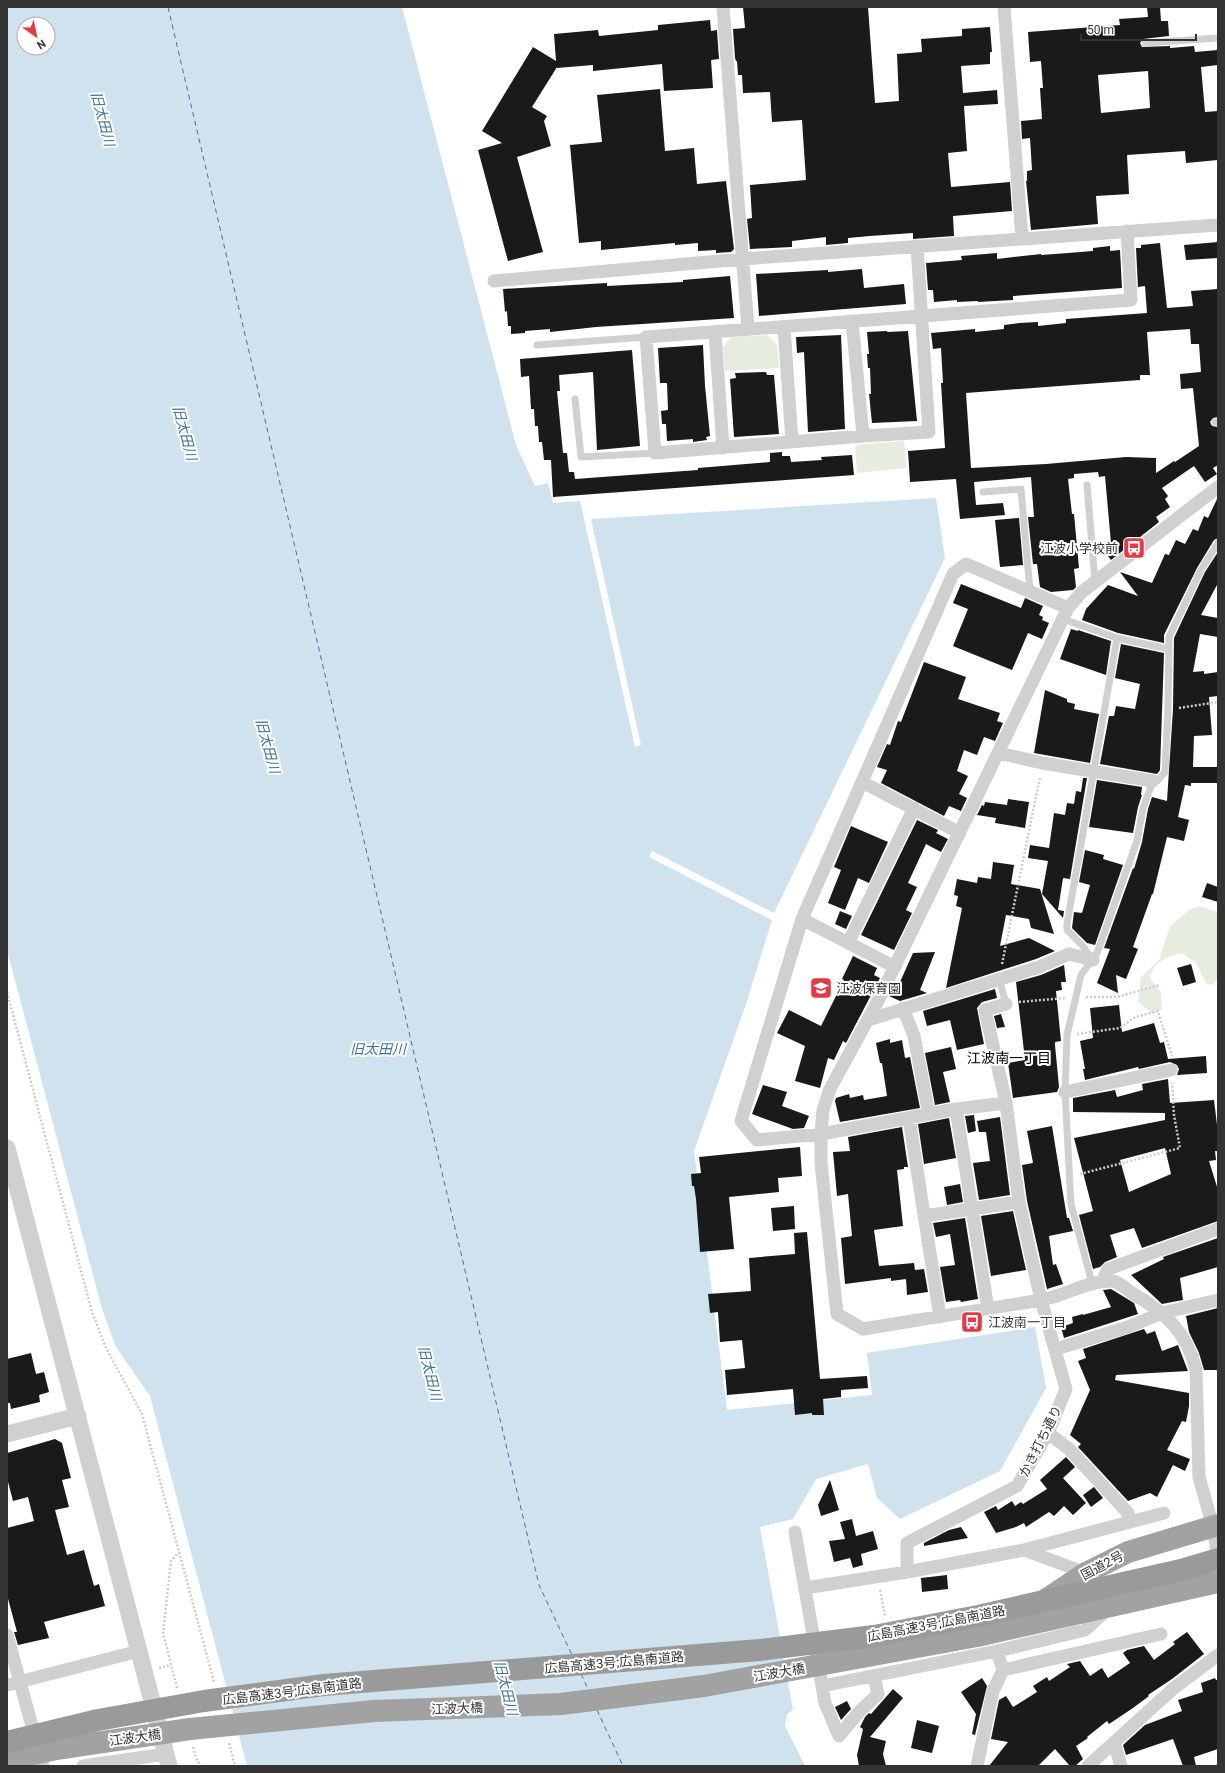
<svg xmlns="http://www.w3.org/2000/svg" width="1225" height="1773" font-family="Roboto,'Noto Sans JP',sans-serif">
<style>
.green{fill:#e6ecdf}
.water{fill:#cfe2ee;fill-rule:evenodd}
.lines{fill:none;stroke-linecap:round;stroke-linejoin:round}
.ferry{stroke:#3f7597;stroke-width:1;stroke-dasharray:5 4;stroke-linecap:butt}
.building{fill:#1a1a1a;fill-rule:evenodd}
.path{stroke:#cdcdcd;stroke-width:2.5;stroke-dasharray:2 2;stroke-linecap:butt}
.service{stroke:#d0d0d0;stroke-width:7}
.minor{stroke:#d0d0d0;stroke-width:13}
.tertiary{stroke:#d0d0d0;stroke-width:17}
.trunk{stroke:#a2a2a2;stroke-width:22}
.trunk-bridge{stroke:#a2a2a2;stroke-width:22}
.motorway-bridge{stroke:#9a9a9a;stroke-width:22}
.labels{text-anchor:middle;stroke-width:4;stroke-linejoin:round;paint-order:stroke}
.poi-label{font-size:13px;fill:#333;stroke:#fff;text-anchor:start}
.street-label{font-size:13px;fill:#333;stroke:#fff}
.water-label{font-size:14px;font-style:italic;fill:#3f7597;stroke:#fff}
.neighbourhood-label{font-size:14px;fill:#000;stroke:#fff}
</style>
<rect width="100%" height="100%" fill="#fff"/>
<!-- green -->
<path class="green" d="M767,335L777,345L779,368L725,371L723,347L731,337Z
M904,441L907,468L857,473L855,445Z
M1199,906L1218,912V978L1214,984L1207,985L1196,963L1182,953C1167,956 1154,962 1150,978L1161,992L1162,1009L1153,1014L1138,1002L1141,977L1159,960L1170,926L1189,910Z"/>
<!-- water -->
<path class="water" d="M7,7H402L516,445L535,486L548,483L553,503L580,501L635,747L641,745L591,519L936,498L945,558L774,913L652,851L649,857L772,920L746,1004L694,1151L727,1410L872,1395L867,1353L1035,1327L1046,1388L1000,1471L900,1519L877,1498L868,1464L816,1479L793,1519L760,1527L793,1710L787,1714L785,1726L805,1766H247L150,1396L116,1347L102,1309L7,950ZM24,24H48V48H24Z"/>
<g class="lines">
<!-- ferry -->
<path class="ferry" d="M168,7L539,1585L572,1655
M581,1674L588,1689
M597,1710L623,1766"/>
</g>
<!-- building -->
<path class="building" d="M743,7H868L875,103L899,101L897,54L922,52L921,39L962,36V29L990,27L992,52H990V64L961,66L963,93L997,90L998,104L964,106L967,151L948,153L951,187L1010,182L1012,211L953,216L954,236L913,239V233L870,236L848,238V243L826,245V237L792,241V247L750,249L747,219L752,218L750,185L806,180L802,120L772,122L770,92L743,93L742,75H738L737,61H736L735,58L733,29L745,28Z
M1147,7H1160L1161,21H1168L1169,36L1143,39L1140,43L1142,47L1170,46V48L1194,46L1195,52L1218,50V65L1201,67L1205,112L1218,111V160L1186,163L1185,151L1127,155L1129,194L1096,196L1098,224L1031,230L1026,181H1027V171L1032,170L1030,138L1022,139L1021,121L1042,119L1040,88H1043L1041,61L1030,62L1028,32L1120,25L1119,19L1148,17ZM1148,71L1150,108L1101,113L1098,75Z
M710,20L711,31L717,30L719,59L711,60L713,88L664,91L662,64L593,71V65L557,68V67L532,107L547,116L544,121L551,146L517,157L543,252L508,261L478,150L502,143L482,131L533,47L556,61L554,34L598,30L599,36L658,30V25Z
M660,89L665,151L694,148L697,184L726,181L734,249L731,252L716,253V250L698,251V243L675,245V243L601,250V241L579,243L570,145L602,142L597,95Z
M1218,242V258L1186,260L1184,245Z
M1160,243L1167,308L1193,306L1191,291L1218,289V417L1213,418L1210,422L1212,426L1218,427V465L1213,468L1217,474L1205,482L1194,466L1162,488L1168,496L1165,499L1170,507L1156,517L1159,522L1111,560L1103,549L1111,543L1105,476L1099,477L1098,472L1074,474V478L1068,479L1072,514H1074L1079,568L1074,569L1076,587L1073,590L1051,592L1040,587L1037,564H1033L1028,517H1034L1031,477L974,482L976,505L1003,503L1005,515L960,519L956,479L910,482L908,451L945,448L941,383H943L941,348L933,349L931,333L975,329V332L1004,329V325L1019,323L1038,322V326L1066,323V319L1147,313L1145,286L1138,287L1136,248H1141V245ZM1190,329L1191,344H1199L1201,372L1180,374L1181,389L1193,388L1199,446L1175,462L1174,461L1156,473V458L1126,457L1046,464L971,468L966,393L1140,380V375H1150L1147,332Z
M1110,246V251L1120,250L1122,288L1013,296V300L978,302V301L957,302V300L934,302L933,290H928L926,263L962,260L961,256L997,253V259L1041,254V255L1068,253L1093,251V248Z
M862,269L864,288L904,284L906,304L759,316L756,274L828,270V272Z
M730,276L734,318L596,327L550,332V329L525,331V333L511,334V326H508L507,311L505,312L503,289L607,283V286L683,282V280Z
M887,331V332L908,331L917,421L872,423L869,394H871L870,368H868L867,354H869L867,332Z
M841,335L845,429L808,432L804,352L797,353L796,337Z
M703,345L705,386L710,436L706,437L707,440L693,442V439L667,441L666,424H662L661,411L668,410L667,383H660L658,348Z
M632,350L640,446L597,450L593,372L559,375L560,391H557L563,453H567L569,472H574L575,479L698,470V468L770,462V453L782,452V456H790L791,462L822,460L821,457L852,455L854,475L553,497L551,460H544L542,442H539L538,426H535L534,409H531L529,376L521,377L520,359Z
M766,372L767,375H774L779,434L734,437L730,379L736,378L735,373Z
M1218,497V538L1214,540L1197,568L1164,635V643L1118,633L1082,620L1086,609L1108,585L1138,596L1120,572L1152,583L1165,554L1169,555L1176,540L1185,544L1193,529L1198,531L1204,516L1208,518Z
M1019,518L1023,565L1000,567L995,520Z
M1218,552V583L1201,615L1218,618V637L1200,634L1193,672L1204,671V674L1218,672V696L1209,697L1212,735L1194,736L1193,767H1218V783H1191V786L1185,785L1178,817L1189,820L1184,841L1167,837L1153,894H1152L1133,947L1138,949L1126,979L1116,975L1118,993L1097,983L1110,949L1104,948L1133,868L1134,869L1142,842L1148,809L1152,797L1167,801L1173,709L1174,638L1205,572Z
M961,584L1021,608L1025,598L1043,606L1039,615L1043,617L1042,620L1049,623L1042,639L1028,633L1012,670L953,646L968,609L953,603Z
M1071,629L1078,631V630L1111,641L1106,675L1060,659Z
M1121,644L1164,653L1160,770L1157,774L1100,764L1109,716H1114L1116,706L1135,709L1140,684L1115,678Z
M924,662L966,677L958,699L1000,713L997,721L1003,723L995,741L984,737L977,755L964,750L957,771L968,776L959,794L967,798L961,811L949,806L944,816L881,783L887,770L877,767L887,744L890,745L898,721L901,722Z
M1045,690L1067,699V702L1075,704L1074,709L1099,714L1090,763L1034,753Z
M1083,778H1087L1070,879L1063,878L1058,910L1064,911L1063,918L1042,894L1048,861L1028,858L1030,845L1049,848L1054,813L1065,815L1067,803L1074,804L1076,791L1081,792Z
M1097,780L1142,787L1141,795H1142L1138,807L1133,833L1089,827Z
M1008,799L1029,802L1025,828L995,823L996,818L977,815L982,805L984,806L985,802L1007,805Z
M917,820L938,830L936,833L948,839L941,852L926,844L908,883L917,887L906,910L912,913L894,950L861,935Z
M851,826L888,842L869,883L858,878L845,910L828,903L841,870L834,867Z
M1085,850L1104,855L1103,859L1123,865L1095,945L1087,943L1072,928L1074,912L1082,913L1090,885L1079,882Z
M993,862L1014,865L1011,884L1040,889L1054,934L1031,928L1029,919L1006,915L1000,946L1029,938L1055,951L1036,959L946,988L962,908L956,906L958,896L954,895L957,879L977,883L978,877L991,879Z
M1207,883L1218,887V902L1202,897Z
M840,911L852,916L846,929L835,924Z
M935,952L920,990L927,993L900,1001L889,996L895,985L897,986L900,982L913,953Z
M853,956L877,968L874,975L880,978L846,1043L843,1041L834,1060L828,1058L820,1088L795,1081L805,1046L777,1033L789,1010L821,1026L844,980L842,979Z
M1191,964L1196,982L1183,986L1177,968Z
M1064,965L1066,982H1061L1062,990L1056,991L1061,1041L1055,1042V1045L1059,1087L1057,1092L1013,1098L1008,1063L1025,1060L1016,982L1041,975Z
M995,989L997,998L982,1002L977,1008L984,1044L957,1050L950,1020L927,1026L923,1011Z
M1119,1005L1122,1032L1154,1023L1160,1043L1164,1042L1168,1059L1206,1056L1207,1073L1177,1075L1179,1069L1177,1065L1170,1062L1139,1069L1138,1067L1085,1080L1083,1069H1085L1080,1041L1093,1038L1090,1008Z
M1001,1014L1005,1027L997,1028L994,1016Z
M890,1039V1043L902,1040L905,1058L910,1057L920,1108L840,1122L835,1101L836,1098L849,1094L850,1098L863,1095L864,1100L887,1096L882,1063H880L876,1043Z
M951,1047L956,1069L943,1072L950,1102L935,1105L925,1053Z
M1168,1079L1170,1103L1214,1100L1218,1133V1151H1215L1216,1160L1209,1161L1218,1190V1221L1142,1248L1134,1228L1110,1235L1117,1257L1105,1262L1100,1267L1093,1269L1079,1215L1093,1211L1074,1138L1165,1120V1113L1073,1112V1098L1115,1090L1117,1097L1143,1090L1142,1084ZM1165,1148L1171,1174L1129,1192L1120,1160Z
M763,1085L787,1092L782,1106L809,1116L804,1128L793,1129L752,1114Z
M974,1115L976,1131L968,1133L965,1116Z
M1000,1117L1010,1195L979,1200L973,1163L990,1161L986,1132H979L977,1121Z
M949,1118L956,1158L924,1164L918,1124Z
M1052,1126L1067,1218H1069L1073,1231L1049,1236L1053,1265L1056,1264L1063,1284L1047,1289L1027,1201L1022,1165L1033,1163L1027,1131Z
M902,1127L908,1167H904V1169L897,1170L903,1226L874,1230L879,1266L914,1263L915,1270L924,1269L928,1292L907,1295L906,1279L891,1281V1278L845,1284L841,1238L852,1236L848,1194L837,1196L833,1152L850,1151L848,1137Z
M800,1147L802,1176L778,1178L779,1192L729,1197L734,1249L700,1252L696,1199L694,1186H692L691,1174L701,1173L699,1157Z
M960,1184L963,1202L947,1205L944,1187Z
M794,1206L795,1229L773,1231L771,1208Z
M1013,1211L1026,1270L991,1276L981,1216Z
M965,1218L978,1299L961,1302L960,1300L946,1302L940,1267L955,1265L950,1234L936,1237L933,1223Z
M807,1232L820,1379L867,1376L868,1388L841,1390V1397L823,1399L824,1415H812V1413L795,1415L793,1389L727,1395L725,1370L745,1368L742,1340L720,1342L718,1312L710,1313L708,1294L751,1291L749,1258L795,1254L794,1233Z
M1218,1238V1267L1180,1278L1183,1300L1162,1304L1131,1275L1164,1259L1163,1257Z
M1111,1289L1134,1303L1138,1314L1064,1338L1061,1327L1073,1323L1072,1317L1083,1314V1315L1111,1307L1103,1290Z
M1218,1308V1370H1204L1199,1353L1189,1332L1186,1316Z
M1144,1329L1147,1334L1155,1331L1162,1351L1178,1345L1188,1371L1116,1375L1115,1380L1189,1393V1406L1186,1422L1182,1421L1167,1450L1190,1459L1185,1471L1173,1465L1157,1497L1150,1493L1128,1501L1078,1447L1081,1444L1070,1435L1090,1390L1078,1361L1086,1358L1083,1349Z
M31,1353L36,1374L44,1372L49,1392L39,1395L40,1402L11,1409L10,1403H7V1359Z
M55,1439L62,1443L71,1478L62,1480L69,1507L55,1510L67,1555L84,1550L94,1586L99,1584L105,1606L44,1622L49,1638L18,1645L14,1632H17L7,1595V1528L34,1521L28,1497L13,1501L7,1478V1453Z
M1066,1457L1075,1467L1063,1478L1086,1503L1073,1515L1064,1506L1054,1516L1049,1512L1026,1527L1024,1523L1016,1527L996,1533L984,1512L996,1506L998,1510L1012,1501L1015,1506L1021,1502L1023,1504L1047,1489L1040,1480Z
M830,1480L839,1510L821,1516L818,1505Z
M1094,1487L1103,1498L1091,1507L1083,1495Z
M852,1519L856,1536L873,1531L878,1549L861,1554L863,1565L853,1568L850,1558L834,1562L829,1541L845,1539L840,1522Z
M961,1527L968,1538L924,1546V1543L949,1530Z
M947,1575L948,1589L922,1592L921,1578Z
M1187,1632L1204,1654L1172,1679L1148,1695L1149,1696L1133,1708L1109,1724L1107,1721L1087,1737L1088,1738L1076,1746L1083,1759L1075,1766H1070L1055,1749L1038,1766H989L1008,1742L991,1739L999,1700L1006,1696L1013,1707L1037,1692L1033,1686L1047,1677L1049,1681L1070,1667L1067,1664L1080,1661L1090,1676L1102,1668L1108,1678L1130,1663L1123,1653L1127,1650L1144,1646L1154,1660L1175,1644L1173,1642Z
M982,1678L987,1686L975,1735L972,1734L976,1714L961,1692Z
M1215,1678L1216,1680H1218V1749L1194,1757L1196,1766H1183L1173,1739L1126,1755L1123,1745L1145,1725L1182,1711L1178,1700L1203,1692L1201,1683Z
M893,1689L903,1698L870,1737L886,1741L883,1754L886,1766H859L857,1755L863,1729L860,1727L865,1717L869,1713L871,1714Z
M847,1701L851,1709L841,1720L835,1707Z
M917,1720L939,1726L932,1753L911,1748Z"/>
<g class="lines">
<!-- path -->
<path class="path" d="M1179,708L1218,702
M1002,964L1040,777
M7,992L92,1312L106,1348L142,1414L214,1682
M1086,997H1117L1160,985
M1019,1002L1065,998
M1077,1034L1120,1028L1135,1017L1158,1011L1172,1056
M1080,1174L1180,1148L1174,1115L1172,1083
M880,1590L885,1616
M159,1668L171,1665
M177,1688L163,1633L171,1561L179,1552
M229,1743L235,1766
M193,1747L196,1758L201,1766"/>
<!-- service -->
<path class="service" d="M1145,43L1218,38
M537,345L646,337
M575,399L581,457L655,453
M1215,422H1218
M1087,485L1095,582
M983,492L1021,489L1030,591
M1063,619L1117,638L1168,649
M1093,960L1082,945L1067,930V924L1117,638
M999,978L1006,1004
M1092,1283L1071,1204L1065,1092L1067,1035L1081,975L1097,953L1137,841L1143,808L1153,781H1157L1165,772L1168,709L1169,637L1201,570L1218,543"/>
<!-- minor -->
<path class="minor" d="M723,7L748,329
M1004,7L1022,238
M494,281L742,259L1218,225
M852,321L863,436L929,432L917,246
M784,327L792,442
M715,332L723,448
M863,436L655,453L646,337L1131,300L1127,231
M1218,487L1082,592L1068,608L879,999L830,1089L823,1110L821,1134V1163L837,1314L863,1329L1041,1300C1065,1296 1086,1281 1111,1281C1118,1281 1126,1289 1132,1293C1165,1312 1187,1332 1196,1370L1199,1477L1213,1527L1218,1556
M999,753L1042,763L1153,781
M862,782L960,833
M802,919L895,967
M848,943L914,808
M903,1008L914,1036L929,1114
M868,1020L1039,967L1069,954L1093,960
M1065,1092L1171,1070
M1006,1103L956,1109L821,1134L757,1140L741,1121L802,919L953,574L966,564L1068,608
M956,1109L988,1309
M909,1118L940,1317
M924,1216L1019,1202
M1102,1282L1108,1269L1218,1229
M1056,1349L1128,1327L1162,1313L1218,1300
M1048,1433L1069,1449L1128,1513L1129,1522
M795,1532L825,1703L839,1736L859,1712L878,1694L874,1676
M1024,1550L1086,1573
M907,1572V1543L1017,1486L1048,1433L1066,1389L1041,1300L1019,1202L1006,1103L985,1010L1006,1004
M805,1588L907,1572L1024,1550L1164,1513
M7,1635L43,1766
M997,1651L1085,1630L1108,1609
M1003,1670L1161,1634
M7,1685L139,1651
M822,1686L997,1651L1003,1670L993,1691L977,1766
M1114,1742L1121,1766
M83,1766L166,1754
M1088,1766L1174,1688L1218,1655"/>
<!-- tertiary -->
<path class="tertiary" d="M7,1148L169,1766
M7,1434L78,1416"/>
<!-- trunk -->
<path class="trunk" d="M1044,1601L1086,1573L1128,1552L1218,1525
M977,1636L1218,1582"/>
<!-- trunk-bridge -->
<path class="trunk-bridge" d="M7,1760L56,1749L190,1729L374,1711L561,1704L704,1686L977,1636"/>
<!-- motorway-bridge -->
<path class="motorway-bridge" d="M7,1742L98,1720L204,1701L324,1685L760,1650L874,1636L978,1616L1181,1570L1218,1559"/>
</g>
<!-- icons -->
<defs>
<g id="bus-square" transform="scale(1.15)"><rect x="-9" y="-9" width="18" height="18" rx="4" fill="#e63946" stroke="#fff"/><path d="M-5-6H5V4H4V6H2V4H-2V6H-4V4H-5ZM-3.5-4V0h7V-4ZM-3.5 1.2v1.5H-2V1.2ZM2 1.2v1.5H3.5V1.2Z" fill="#fff"/></g>
<g id="school-square" transform="scale(1.15)"><rect x="-9" y="-9" width="18" height="18" rx="4" fill="#e63946" stroke="#fff"/><path d="M0-5L7-2L0 1L-7-2ZM-4 1L0 2.5L4 1V4Q0 6-4 4Z" fill="#fff"/></g>
</defs>
<g fill-rule="evenodd">
<use href="#bus-square" x="1134" y="548"/>
<use href="#school-square" x="821" y="988"/>
<use href="#bus-square" x="972" y="1322"/>
</g>
<g class="labels">
<!-- poi labels -->
<g class="poi-label">
<text x="1118" y="553" text-anchor="end">江波小学校前</text>
<text x="836" y="993">江波保育園</text>
<text x="988" y="1327">江波南一丁目</text>
</g>
<!-- street labels -->
<g class="street-label">
<text transform="translate(1040 1441) rotate(-63)" y="5">かき打ち通り</text>
<text transform="translate(1102 1565) rotate(-28)" y="5">国道2号</text>
<text transform="translate(936 1623) rotate(-11)" y="5">広島高速3号;広島南道路</text>
<text transform="translate(614 1662) rotate(-5)" y="5">広島高速3号;広島南道路</text>
<text transform="translate(779 1672) rotate(-10)" y="5">江波大橋</text>
<text transform="translate(292 1691) rotate(-7)" y="5">広島高速3号;広島南道路</text>
<text transform="translate(457 1708) rotate(-2)" y="5">江波大橋</text>
<text transform="translate(135 1737) rotate(-8)" y="5">江波大橋</text>
</g>
<!-- water labels -->
<g class="water-label">
<text transform="translate(103 119) rotate(75)" y="5">旧太田川</text>
<text transform="translate(185 433) rotate(75)" y="5">旧太田川</text>
<text transform="translate(268 746) rotate(75)" y="5">旧太田川</text>
<text x="378" y="1054">旧太田川</text>
<text transform="translate(430 1373) rotate(76)" y="5">旧太田川</text>
<text transform="translate(506 1688) rotate(76)" y="5">旧太田川</text>
</g>
<!-- neighbourhood labels -->
<g class="neighbourhood-label">
<text x="1009" y="1063">江波南一丁目</text>
</g>
</g>
<!-- border -->
<rect width="1225" height="1773" fill="none" stroke="#333333" stroke-width="16"/>
<!-- north arrow -->
<g transform="translate(36 36) rotate(147)"><circle r="19" fill="#ffffff" stroke="#adadad"/>
<path d="M0-3L7 15L0 10L-7 15Z" fill="#e63946"/>
<text y="-6" font-size="11" font-weight="bold" text-anchor="middle" fill="#333333">N</text>
</g>
<!-- scale -->
<path d="M1081 34v6h115v-6" fill="none" stroke="#333333" stroke-width="2"/>
<text x="1087" y="34" font-size="12" fill="#333333" stroke="#ffffff" stroke-width="3" paint-order="stroke">50 m</text>
</svg>
